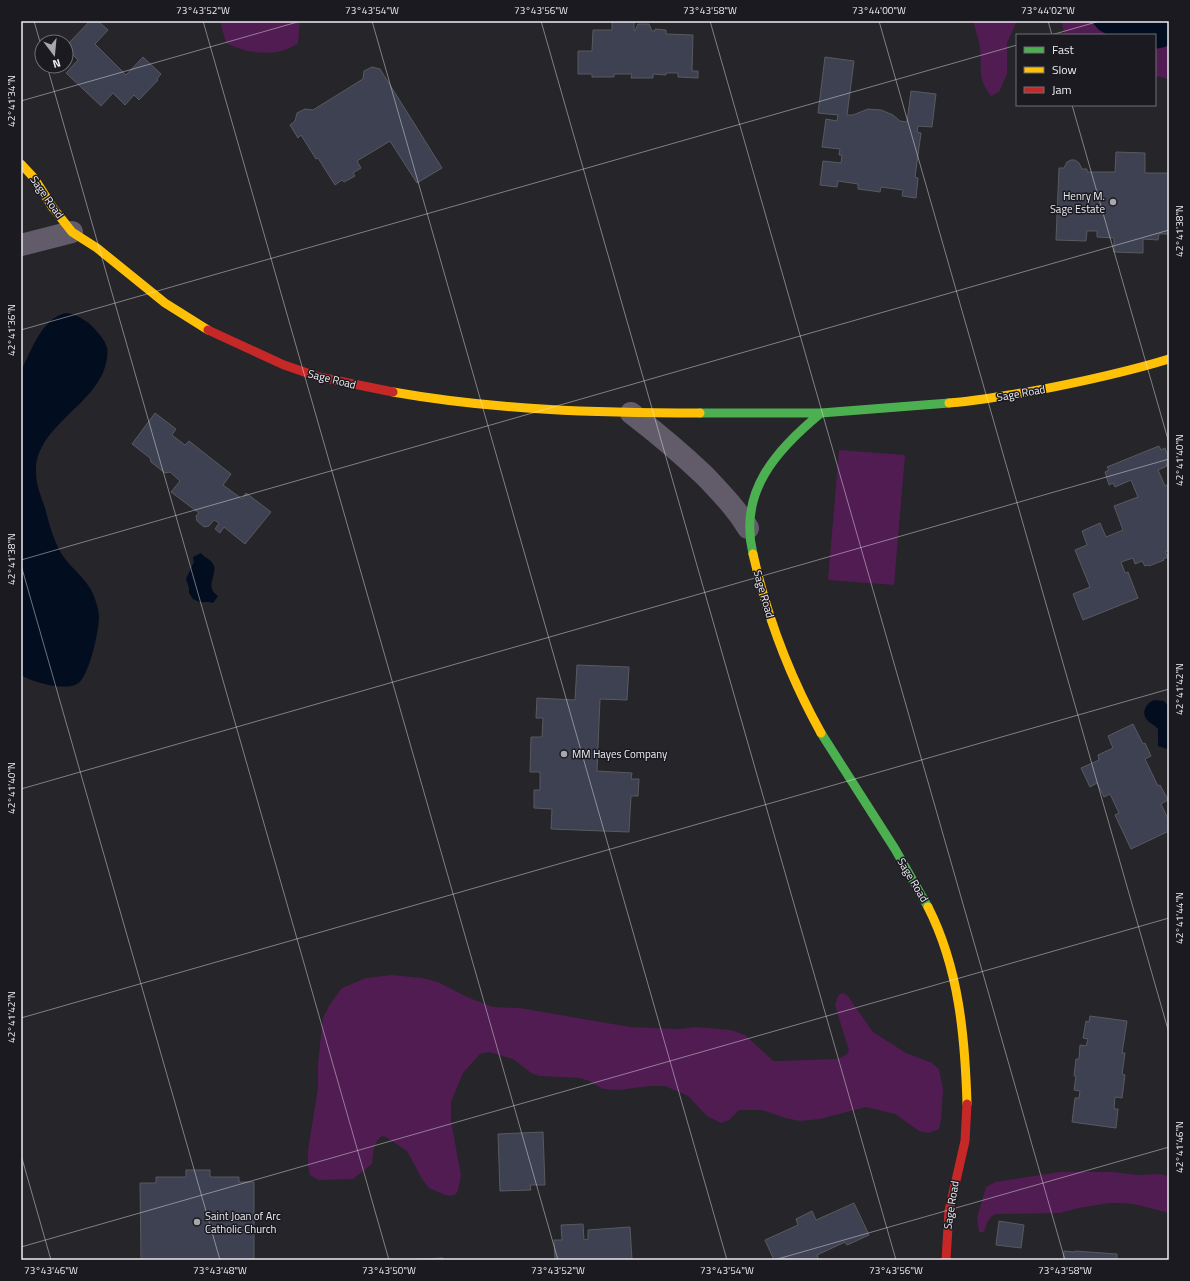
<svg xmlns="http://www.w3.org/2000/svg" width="1190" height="1281" font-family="'Titillium Web',sans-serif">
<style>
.green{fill:#511c51}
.water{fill:#030d20}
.building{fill:#3d4151;stroke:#595a5e}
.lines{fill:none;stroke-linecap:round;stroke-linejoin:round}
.street{stroke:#625b6a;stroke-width:22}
.fast{stroke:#4caf50;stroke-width:9}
.slow{stroke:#ffc107;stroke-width:9}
.jam{stroke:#c62828;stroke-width:9}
.ticks{fill:none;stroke:#eeedf3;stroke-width:1;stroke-opacity:0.45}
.poi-dot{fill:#a8a7ad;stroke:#1b1a21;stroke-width:1.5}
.labels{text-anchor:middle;stroke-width:3;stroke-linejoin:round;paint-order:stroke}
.poi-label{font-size:11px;fill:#eeedf3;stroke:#1b1a21;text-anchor:start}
.street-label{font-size:11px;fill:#eeedf3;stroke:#1b1a21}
.neatline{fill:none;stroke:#eeedf3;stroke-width:1.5}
.ticks-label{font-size:10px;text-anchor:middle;fill:#eeedf3}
</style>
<rect width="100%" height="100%" fill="#25252a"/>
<!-- green -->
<path class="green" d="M220,21H300L298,43C278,58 247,54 226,43Z
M973,21H1017L1007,43V74L999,92L991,96C977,78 982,68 980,48C979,39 975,30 973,21Z
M1062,21H1169V79L1155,76V35H1064Z
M839,450L905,455L894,585L828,580Z
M392,975L422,978L438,982L467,997L493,1007L520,1008L630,1027L679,1029L696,1027L731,1030L745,1035L769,1057L773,1061H779L837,1059L846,1055L849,1051L835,1005L838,996L842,993L847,995L873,1032L906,1053L932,1063L939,1069L943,1089L941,1120L939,1129L929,1133L919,1131L895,1114L866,1107L820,1119L800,1121L785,1118L762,1110H739L729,1120L721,1123L707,1116L688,1096L665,1086H650L619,1090L603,1089L589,1081L580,1078L540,1076L531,1073L513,1059L489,1052L480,1054L463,1073L451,1102V1121L461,1175L458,1190L456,1194L451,1196L445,1195L429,1188L422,1179L407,1151L386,1137L382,1136C373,1142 373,1154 372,1164L353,1179L318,1180L310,1175L308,1166V1150L318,1088V1063L323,1018L330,1004L342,988L366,978Z
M1060,1172H1112L1138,1175L1159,1174L1169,1176V1213L1138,1205L1123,1203H1109L1079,1208L1060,1213L997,1214C988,1216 987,1224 984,1232H979L977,1218L986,1187L995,1182Z"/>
<!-- water -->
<path class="water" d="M1091,21H1169V45L1165,47L1155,49V35H1108L1099,30Z
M66,313C78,314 91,323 98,333C102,337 106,343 107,348C108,353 107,359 106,363C97,405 34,427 36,472C36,485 41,496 45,508C49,523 53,539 61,553C71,569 90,581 95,599C97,605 99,611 99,617C99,631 89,678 77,684C64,691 32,682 21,675V371C31,351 42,318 66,313Z
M201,553C204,558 212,559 214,566C217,575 204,587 218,596L213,603C205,600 203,605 193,599L189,593V588L186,579L194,562L193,557Z
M1154,700L1164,701L1169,707V744L1167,749L1158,746V729C1155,725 1151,724 1148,721C1140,714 1146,703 1154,700Z"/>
<!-- building -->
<path class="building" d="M90,21H98L108,30L95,44L126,75L143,57L161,74L157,79L158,80L139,100L134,95L125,105L113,93L101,106L66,73L78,60L66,48V46Z
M612,21H634V31H635L638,24H649L652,31H655V29L666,30V34L693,35L692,71H698V78L678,77V73H666V75L653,74V78H631L632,74H614V77H592V74H578V51H592L593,30H612Z
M825,57L854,61L847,115H853L868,109L881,110L893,115L900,121L907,122L911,91L936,94L932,127L918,126L917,132L921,133L915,177L918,178L916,198L902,196L903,190L881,187L880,192L858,189V184L838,181L837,187L820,185L823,161L841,163L842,155H839L840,149L822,147L826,119L837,121L838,115L818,113Z
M372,67L380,69L442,168L417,183L390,141L357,161L361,168L353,173L355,176L344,182L342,180L335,185L318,158L316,159L301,135L298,138L290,125L295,121L297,113L305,109L313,110L363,79L364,71Z
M1116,152L1145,153V173H1169V244L1168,234H1159L1158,240L1143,239V253L1114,252V238L1097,237V231H1087L1086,241L1056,240L1059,168H1064L1067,162L1071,160H1075L1079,163L1082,169H1087V172H1115Z
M155,413L176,429L172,435L185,445L189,441L231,474L223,485L242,499L246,493L271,512L245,544L224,527L220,533L215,529L219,523L214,520L209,526L204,527L197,521L196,516L199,513L171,492L180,481L170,472L165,473L151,462L150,458L132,444Z
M1159,446L1161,450L1165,448L1169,459V461L1166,463L1167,466L1158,470L1165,486L1169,484V550L1165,552L1168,557L1163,559L1164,560L1149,566L1148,565L1145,566L1142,561L1135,564L1133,558L1121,562L1125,573L1128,572L1138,598L1083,620L1073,594L1090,587L1075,550L1087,545L1082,531L1100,523L1106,537L1123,530L1114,506L1138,497L1131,480L1115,487L1113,483L1109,485L1105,472L1109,470L1107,467Z
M577,665L629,667L627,700L600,699L597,771L632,773L631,779H639L638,796H631L629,832L551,829L552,809L534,808V790H540V772H530L531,737H542L543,718H536L537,698L575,700Z
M1133,724L1143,744L1145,743L1151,756L1145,759L1158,786L1160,785L1168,800L1161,804L1169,821V831L1131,849L1115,815L1119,813L1110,794L1104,797L1097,783L1090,787L1081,768L1099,760L1098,755L1113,748L1108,736Z
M1090,1016L1127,1021L1122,1053H1125L1122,1074L1125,1075L1122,1098L1115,1097L1114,1109H1118L1116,1128L1072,1122L1075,1098H1079L1080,1091L1074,1090L1076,1076H1074L1076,1059H1079L1080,1045L1086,1046L1088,1039L1083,1038L1086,1021L1089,1022Z
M543,1132L545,1185H530L531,1190L500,1191L498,1134Z
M186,1170H210V1177H239V1182H254V1260H141L140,1183H156V1177H186Z
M854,1203L869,1235L847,1245L845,1242L817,1255L819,1260H774L765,1240L798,1225L796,1219L812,1211L816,1220Z
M999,1221L1024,1225L1021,1248L996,1245Z
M583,1224L584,1240L588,1239V1230L630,1227L632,1260H555L554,1240H562L561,1225Z
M1064,1251L1075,1252V1251L1117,1254V1260H1063Z
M443,1258V1260H407Z"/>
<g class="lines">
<!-- street -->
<path class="street" d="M21,245L72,232
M631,413C657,433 681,453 705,476C721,493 736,508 748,528"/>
<!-- fast -->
<path class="fast" d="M700,413H821L949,403
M753,554C738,492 776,450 821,413
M821,733L895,849L928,907"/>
<!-- slow -->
<path class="slow" d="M21,164L34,178L53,208L72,232L97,248L165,303L208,330
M393,392C494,410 598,413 700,413
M949,403C976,401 1002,396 1028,392C1076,383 1123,373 1169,359
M753,554C767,617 790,677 821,733
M928,907C959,968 965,1037 967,1104"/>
<!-- jam -->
<path class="jam" d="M208,330L284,365L319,377L393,392
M946,1260L949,1211L965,1141L967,1104"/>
</g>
<!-- ticks -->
<path class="ticks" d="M34,21L42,49M203,21L558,1260M372,21L727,1260M541,21L896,1260M710,21L1065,1260M879,21L1169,1033M1048,21L1052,35M1051,35L1100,21M47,66L389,1260M21,101L301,21M1072,105L1169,443M21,330L1017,45M21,560L1169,230M21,565L220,1260M21,789L1169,459M21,1018L1169,689M21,1155L51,1260M21,1247L1169,918M774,1260L1169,1147"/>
<!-- markers -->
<g class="poi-dot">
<circle cx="1113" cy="202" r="4"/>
<circle cx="564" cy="754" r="4"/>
<circle cx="197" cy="1222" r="4"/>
</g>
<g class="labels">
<!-- poi labels -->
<g class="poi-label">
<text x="1105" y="200" text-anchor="end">Henry M.<tspan x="1105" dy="13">Sage Estate</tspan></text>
<text x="572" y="758">MM Hayes Company</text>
<text x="205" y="1220">Saint Joan of Arc<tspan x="205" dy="13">Catholic Church</tspan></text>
</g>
<!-- street labels -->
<g class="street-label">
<text transform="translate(47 197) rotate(55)" y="4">Sage Road</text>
<text transform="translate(332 379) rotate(14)" y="4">Sage Road</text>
<text transform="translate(1021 393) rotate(-10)" y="4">Sage Road</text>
<text transform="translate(764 594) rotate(74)" y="4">Sage Road</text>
<text transform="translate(913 880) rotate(59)" y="4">Sage Road</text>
<text transform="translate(951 1205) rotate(-81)" y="4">Sage Road</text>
</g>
</g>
<!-- border -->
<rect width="1190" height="1281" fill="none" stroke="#1b1a21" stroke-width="44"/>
<!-- legend -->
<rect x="1016" y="34" width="140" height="72" fill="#1b1a21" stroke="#6f6e75"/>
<rect x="1024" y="47" width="20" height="6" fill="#4caf50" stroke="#6f6e75"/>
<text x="1052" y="54" font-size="12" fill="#eeedf3">Fast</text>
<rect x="1024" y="67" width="20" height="6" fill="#ffc107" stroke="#6f6e75"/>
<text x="1052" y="74" font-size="12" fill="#eeedf3">Slow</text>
<rect x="1024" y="87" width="20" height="6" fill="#c62828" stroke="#6f6e75"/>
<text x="1052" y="94" font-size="12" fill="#eeedf3">Jam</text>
<!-- north arrow -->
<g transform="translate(54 54) rotate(164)"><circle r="19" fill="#1b1a21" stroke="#6f6e75"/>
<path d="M0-3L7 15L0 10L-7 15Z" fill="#a8a7ad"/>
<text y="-6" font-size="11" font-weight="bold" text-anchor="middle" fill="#eeedf3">N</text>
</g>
<rect x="22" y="22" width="1146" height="1237" class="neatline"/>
<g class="ticks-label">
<text x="203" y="14">73°43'52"W</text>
<text x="372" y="14">73°43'54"W</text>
<text x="541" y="14">73°43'56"W</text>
<text x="710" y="14">73°43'58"W</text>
<text x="879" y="14">73°44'00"W</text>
<text x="1048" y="14">73°44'02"W</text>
<text transform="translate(11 101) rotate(-90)" y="4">42°41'34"N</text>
<text transform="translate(1179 231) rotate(-90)" y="4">42°41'38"N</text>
<text transform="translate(11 330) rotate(-90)" y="4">42°41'36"N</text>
<text transform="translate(1179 460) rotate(-90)" y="4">42°41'40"N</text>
<text transform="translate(11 559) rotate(-90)" y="4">42°41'38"N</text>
<text transform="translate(1179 689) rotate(-90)" y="4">42°41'42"N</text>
<text transform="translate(11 788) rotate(-90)" y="4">42°41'40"N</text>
<text transform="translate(1179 918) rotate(-90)" y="4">42°41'44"N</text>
<text transform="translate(11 1017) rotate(-90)" y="4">42°41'42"N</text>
<text transform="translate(1179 1147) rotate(-90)" y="4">42°41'46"N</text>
<text x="51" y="1274">73°43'46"W</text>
<text x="220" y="1274">73°43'48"W</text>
<text x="389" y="1274">73°43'50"W</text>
<text x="558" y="1274">73°43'52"W</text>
<text x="727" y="1274">73°43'54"W</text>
<text x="896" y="1274">73°43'56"W</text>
<text x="1065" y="1274">73°43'58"W</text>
</g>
</svg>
